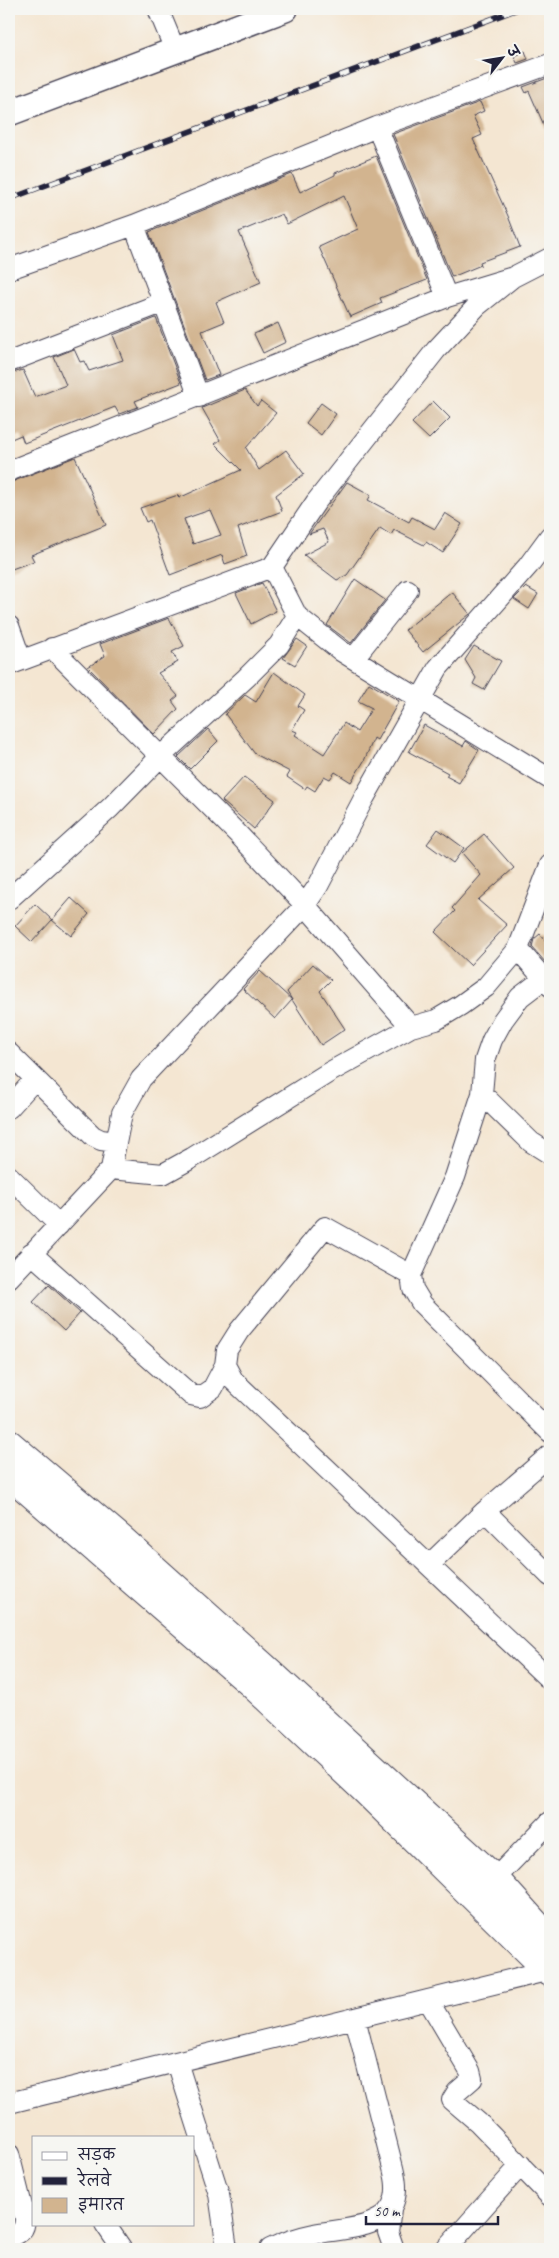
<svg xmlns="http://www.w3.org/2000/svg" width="559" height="2258" font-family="Caveat,'Playpen Sans Deva',sans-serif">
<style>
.building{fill:#d2b48f;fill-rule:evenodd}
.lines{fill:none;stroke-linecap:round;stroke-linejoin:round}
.minor-casing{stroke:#423f52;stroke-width:22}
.tertiary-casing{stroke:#423f52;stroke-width:28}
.primary-casing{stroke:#423f52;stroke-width:30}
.minor{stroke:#fff;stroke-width:20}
.tertiary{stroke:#fff;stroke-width:25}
.primary{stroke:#fff;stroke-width:28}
.rail-casing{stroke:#22223b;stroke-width:5.5}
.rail{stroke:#f6f6f2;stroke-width:4;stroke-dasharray:11;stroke-linecap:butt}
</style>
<rect width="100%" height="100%" fill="#f6f6f2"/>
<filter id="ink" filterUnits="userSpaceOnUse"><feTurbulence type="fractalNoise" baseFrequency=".02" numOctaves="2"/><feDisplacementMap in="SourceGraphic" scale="10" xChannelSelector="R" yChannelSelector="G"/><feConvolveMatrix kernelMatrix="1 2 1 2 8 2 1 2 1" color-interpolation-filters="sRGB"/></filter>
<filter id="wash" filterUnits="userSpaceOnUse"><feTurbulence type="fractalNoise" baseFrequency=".0096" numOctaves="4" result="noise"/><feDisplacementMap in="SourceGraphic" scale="20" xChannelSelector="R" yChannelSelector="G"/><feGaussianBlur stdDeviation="1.12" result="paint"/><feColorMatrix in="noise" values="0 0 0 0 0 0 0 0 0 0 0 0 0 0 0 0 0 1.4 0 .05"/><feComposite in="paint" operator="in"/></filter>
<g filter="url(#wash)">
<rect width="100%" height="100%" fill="#f4e6d2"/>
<g id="blocks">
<!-- building -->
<path class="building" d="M525,51L528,59L517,63L514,56Z
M550,77V139L529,91L526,93L523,87Z
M480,102L484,111L473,116L482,135L473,139L508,216L520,247L480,262L481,265L452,277L393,134Z
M376,156L427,280L380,298L382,303L350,317L319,247L358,229L344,196L287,224L282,214L239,232L261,282L216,302L224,322L202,331L219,375L205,380L149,232L292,174L300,192L335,175V173Z
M156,318L181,383L135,401L138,407L119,414L115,407L24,443L21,435L9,440V374L23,370L35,397L66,385L54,357L74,349L80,362L84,361L89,371L123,360L113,335Z
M278,323L286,342L263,353L254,334Z
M245,390L257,406L261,401L276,413L246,448L259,470L286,450L304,474L276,495L282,511L238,528L247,556L225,564L222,555L170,575L150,520L146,522L140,508L178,495L179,498L241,470L215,444L220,440L202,408ZM210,510L221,535L193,544L184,519Z
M433,401L450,418L429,439L412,423Z
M321,403L336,414L321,435L306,423Z
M75,457L106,525L31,555L34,561L9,570V516L15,514L9,501V483Z
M347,482L371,495L368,500L409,522L412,517L435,529L445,513L462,524L443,553L426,542L424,545L394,530L391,535L380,528L347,575L337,580L304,555L329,542L323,529L309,534Z
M355,579L385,600L351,643L327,625Z
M262,583L276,611L251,624L236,593Z
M526,587L538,594L529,609L514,599Z
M452,592L470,614L423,652L405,630Z
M169,618L184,646L172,652L178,662L158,673L178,696L172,701L178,709L154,734L88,667L105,656L100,644Z
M297,639L307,646L295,665L283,658Z
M474,646L501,661L484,690L473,684L476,678L465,660Z
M274,672L305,695L298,706L304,710L292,730L297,732L295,735L324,754L344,723L357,732L372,708L358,701L369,683L399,701L377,740L374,738L364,761L351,782L335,772L330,779L324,776L315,791L307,786L305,789L287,777L290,772L255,754L225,714L245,695L256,702Z
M424,725L463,746L466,741L479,750L459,783L446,776L448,773L409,752Z
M208,729L218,741L190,769L178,757Z
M244,777L275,800L254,829L222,801Z
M438,829L464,848L453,863L427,844Z
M484,834L514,868L478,900L507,925L470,965L435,932L455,911L452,908L481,875L462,853Z
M71,898L89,914L71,936L52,920Z
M35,904L52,920L32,942L15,926Z
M540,934L550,946V962L546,963L532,947L534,939Z
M313,964L331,980L320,991L345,1029L321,1045L287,992Z
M260,971L292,1000L275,1019L243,989Z
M49,1285L80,1313L64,1331L33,1302Z"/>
</g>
</g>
<g filter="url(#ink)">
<use href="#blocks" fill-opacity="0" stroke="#423f52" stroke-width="1"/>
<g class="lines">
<!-- minor casing -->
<g class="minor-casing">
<path id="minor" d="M158,9L175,50
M377,127L447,297
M134,225L199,397
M9,269L134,225L377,127L550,64
M9,362L162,303
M9,471L447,297L513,277L550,258
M272,567L297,616L341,651L550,779
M9,626L21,660
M52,648L237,833L305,905L411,1027
M354,658L408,590
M9,665L272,567L316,502L436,350L477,306L513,277
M9,899L110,808L161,756L246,678L279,645L297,616
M518,949L550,986
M550,974L520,997L503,1020L492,1040L485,1060L482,1094L455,1177L411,1275L413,1289L422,1304L550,1432
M9,1053L93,1136L101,1140L116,1142
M482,1094L531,1142L550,1154
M9,1108L35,1079
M111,1169L122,1113L141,1079L305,905L318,886L363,800L438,668L528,566L550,536
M9,1176L59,1225
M31,1253L191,1395L200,1397L213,1388L225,1365
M411,1275L325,1227L239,1331L227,1350L225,1365L233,1380L550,1680
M9,1278L111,1169L163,1174L192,1158L328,1073L411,1027L436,1020L461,1005L486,987L518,949L550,865
M485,1511L550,1576
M429,1565L485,1511L550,1455
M486,1888L550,1822
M428,2000L470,2071L472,2079L457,2092L452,2100L479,2123L550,2196
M177,2062L219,2194L227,2249
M9,2103L550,1970
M9,2154L25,2218C25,2231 20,2233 9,2238
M391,2209L388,2232L394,2249
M105,2224L122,2249
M270,2249C284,2242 299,2237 314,2234C340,2228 387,2231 395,2198C398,2185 394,2172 391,2160L355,2018
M446,2249L521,2165"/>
</g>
<!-- tertiary casing -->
<g class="tertiary-casing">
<path id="tertiary" d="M9,113L285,9"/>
</g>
<!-- primary casing -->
<g class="primary-casing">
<path id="primary" d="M9,1444L122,1540L266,1669L495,1879L550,1940
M9,1474L253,1685L365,1790L550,1972"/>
</g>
<!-- minor -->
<use href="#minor" class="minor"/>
<!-- tertiary -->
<use href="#tertiary" class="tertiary"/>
<!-- primary -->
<use href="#primary" class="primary"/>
<!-- rail casing -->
<g class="rail-casing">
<path id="rail" d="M9,199L518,9"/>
</g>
<!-- rail -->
<use href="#rail" class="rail"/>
</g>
</g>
<!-- margin -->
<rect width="559" height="2258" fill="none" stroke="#f6f6f2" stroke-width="30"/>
<!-- legend -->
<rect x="32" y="2136" width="162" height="90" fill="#f6f6f2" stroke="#a1a1a9"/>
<rect x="42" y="2152" width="25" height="8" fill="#ffffff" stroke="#a1a1a9"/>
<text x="78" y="2160" font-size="15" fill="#22223b">सड़क</text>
<rect x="42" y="2177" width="25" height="8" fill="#22223b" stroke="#a1a1a9"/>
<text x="78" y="2186" font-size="15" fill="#22223b">रेलवे</text>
<rect x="42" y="2198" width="25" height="15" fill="#d2b48f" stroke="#a1a1a9"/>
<text x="78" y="2210" font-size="15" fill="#22223b">इमारत</text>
<!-- north arrow -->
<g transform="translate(502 58) rotate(59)" stroke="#f6f6f2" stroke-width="4" paint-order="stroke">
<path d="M0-4L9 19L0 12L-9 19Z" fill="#22223b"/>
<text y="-8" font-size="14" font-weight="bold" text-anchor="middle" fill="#22223b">उ</text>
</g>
<!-- scale -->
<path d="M366 2216v8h132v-8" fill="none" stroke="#22223b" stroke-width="2.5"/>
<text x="374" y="2216" font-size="15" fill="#22223b" stroke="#f6f6f2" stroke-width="4" paint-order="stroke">50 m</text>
</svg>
